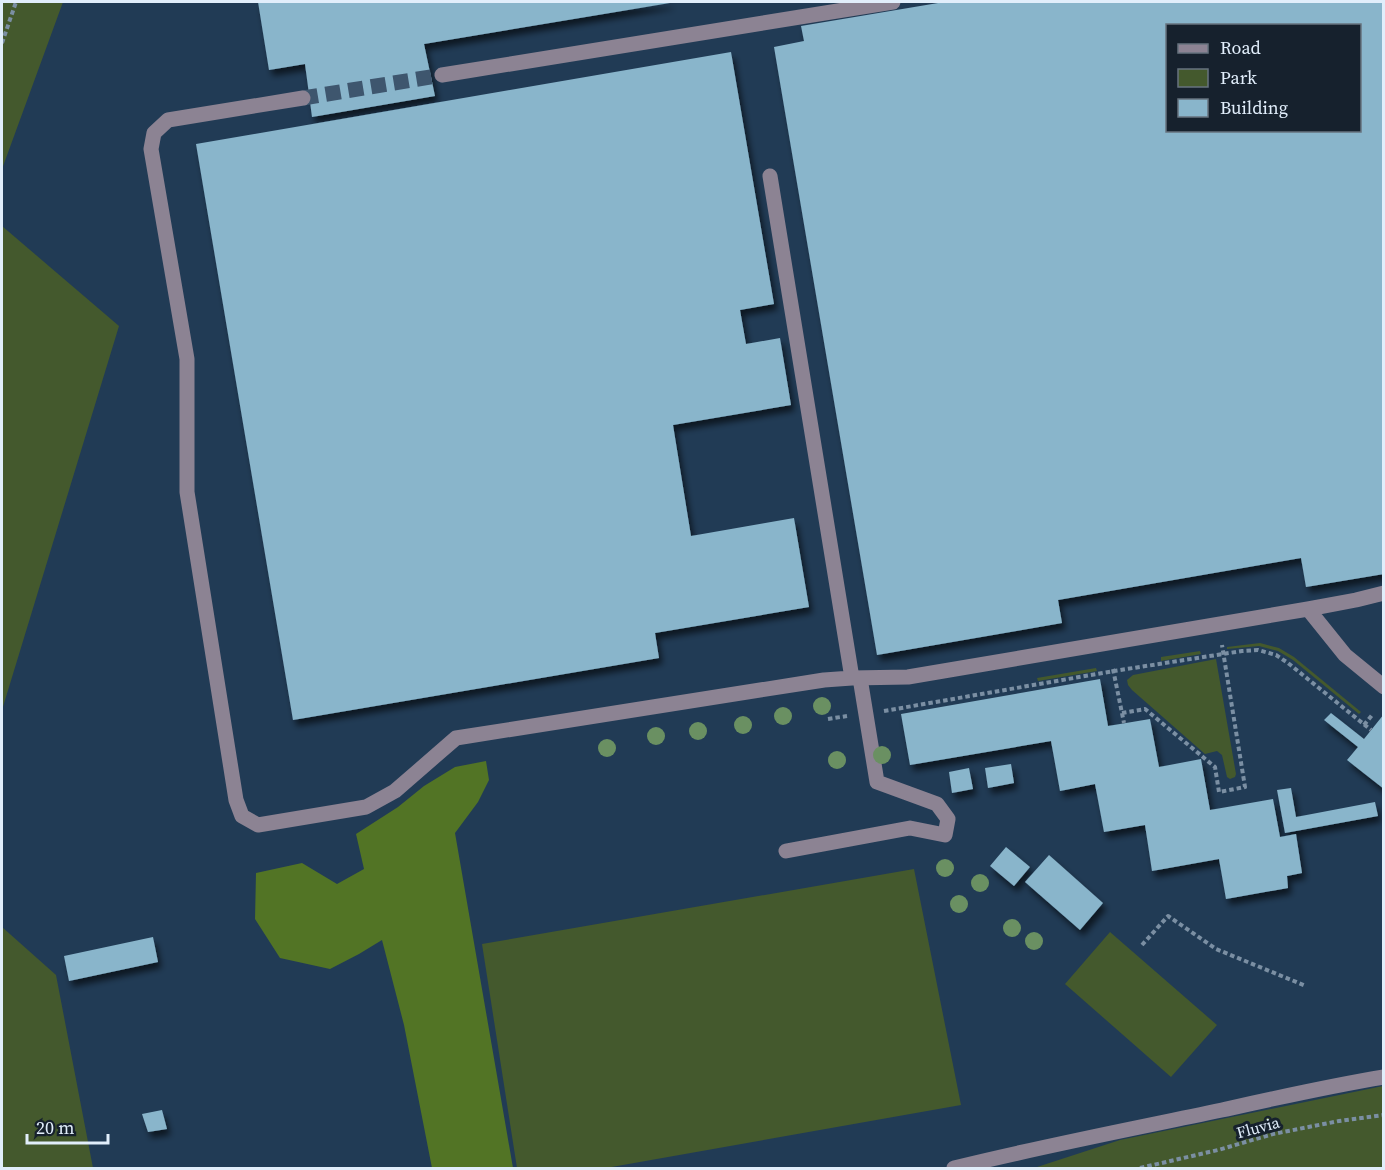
<svg xmlns="http://www.w3.org/2000/svg" width="1385" height="1170" font-family="'Source Serif 4',serif">
<style>
.green{fill:#44592d}
.forest{fill:#527425}
.building{fill:#89b5cb;fill-rule:evenodd;filter:url(#shadow)}
.lines{fill:none;stroke-linecap:round;stroke-linejoin:round}
.minor-tunnel{stroke:#3e566e;stroke-width:15;stroke-dasharray:15 8;stroke-linecap:butt}
.path{stroke:#7b8fa3;stroke-width:4;stroke-dasharray:4.5 3;stroke-linecap:butt}
.minor{stroke:#8c8393;stroke-width:15}
.tree{fill:#6a9062}
.labels{text-anchor:middle;stroke-width:6;stroke-linejoin:round;paint-order:stroke}
.street-label{font-size:16px;fill:#e1eefb;stroke:#16212d}
</style>
<defs>
<filter id="shadow"><feDropShadow dx="3.5" dy="6" stdDeviation="3" flood-color="#0009"/></filter>
</defs>
<rect width="100%" height="100%" fill="#213b55"/>
<!-- green -->
<path class="green" d="M2,2H63L2,169Z
M2,226L119,326L2,710Z
M1260,643L1279,648L1294,657L1361,712L1359,714L1293,660L1278,651L1259,646L1227,649V647Z
M1200,651L1201,654L1161,661V657Z
M1216,659L1236,774L1235,777L1230,779L1227,777L1222,755L1217,751L1205,754L1132,690L1128,685L1127,680L1133,675Z
M1096,668L1097,671L1038,681L1037,678Z
M914,869L961,1105L606,1168H517L482,944Z
M2,927L56,975L93,1168H2Z
M1110,932L1217,1025L1171,1077L1065,984Z
M1383,1086V1168H1034L1120,1140Z"/>
<!-- forest -->
<path class="forest" d="M486,761L489,780L478,802L455,833L513,1168H432L404,1025L382,940L359,954L330,969L280,958L255,919L256,873L302,863L337,884L364,869L356,834L398,807L424,786L455,767Z"/>
<!-- building -->
<path class="building" d="M258,2H670V3L424,44L435,96L312,117L305,64L269,70Z
M944,2H1384V574L1306,587L1301,558L1058,600L1062,623L877,655L774,47L804,41L801,26ZM1168,26H1360V130H1168Z
M731,52L774,304L740,310L746,344L780,338L791,405L673,425L691,536L794,518L809,607L655,633L659,658L293,720L196,144Z
M1100,679L1108,726L1150,719L1159,767L1201,759L1210,810L1273,799L1280,837L1296,834L1302,873L1287,876L1288,888L1226,899L1219,859L1152,871L1145,825L1104,832L1095,784L1060,791L1051,741L910,765L901,714Z
M1331,713L1364,739L1384,714V789L1347,760L1358,747L1324,720Z
M1011,764L1014,783L988,788L985,768Z
M969,768L973,789L952,793L949,772Z
M1291,788L1296,817L1375,802L1378,816L1285,833L1277,790Z
M1006,847L1030,867L1014,886L990,866Z
M1049,855L1103,903L1080,930L1025,882Z
M153,937L158,962L69,981L64,956Z
M162,1110L167,1129L148,1132L142,1114Z"/>
<g class="lines">
<!-- minor-tunnel -->
<path class="minor-tunnel" d="M303,98L442,75"/>
<!-- path -->
<path class="path" d="M2,43L16,2
M1113,669L1124,723
M884,711L1114,671L1242,651L1258,650L1276,655L1288,663L1371,730
M1122,713L1145,709L1215,767L1219,792L1245,787L1222,645
M828,719L847,716
M1364,725L1372,715
M1142,945L1168,916L1216,949L1306,986
M1140,1168L1218,1150L1273,1134L1339,1121L1384,1115"/>
<!-- minor -->
<path class="minor" d="M442,75L893,2
M303,98L168,120L154,133L151,149L187,359V492L236,800L242,816L258,825L366,807L395,791L456,738L824,680L852,678L908,677L1308,609L1356,600L1384,593
M770,176L852,678
M1308,609L1345,655L1384,687
M786,851L910,828L945,835L948,819L937,804L877,782L860,678
M954,1168C1043,1146 1132,1129 1222,1110C1276,1098 1329,1086 1384,1077"/>
</g>
<!-- trees -->
<g class="tree">
<circle cx="822" cy="706" r="9"/>
<circle cx="783" cy="716" r="9"/>
<circle cx="743" cy="725" r="9"/>
<circle cx="698" cy="731" r="9"/>
<circle cx="656" cy="736" r="9"/>
<circle cx="607" cy="748" r="9"/>
<circle cx="882" cy="755" r="9"/>
<circle cx="837" cy="760" r="9"/>
<circle cx="945" cy="868" r="9"/>
<circle cx="980" cy="883" r="9"/>
<circle cx="959" cy="904" r="9"/>
<circle cx="1012" cy="928" r="9"/>
<circle cx="1034" cy="941" r="9"/>
</g>
<g class="labels">
<!-- street labels -->
<g class="street-label">
<text transform="translate(1258 1127) rotate(-15)" y="6">Fluvia</text>
</g>
</g>
<!-- border -->
<rect width="1385" height="1170" fill="none" stroke="#e1eefb" stroke-width="6"/>
<!-- legend -->
<rect x="1166" y="24" width="195" height="108" fill="#16212d" stroke="#67737f" stroke-width="1.5"/>
<rect x="1178" y="44" width="30" height="9" fill="#8c8393" stroke="#67737f" stroke-width="1.5"/>
<text x="1220" y="54" font-size="18" fill="#e1eefb">Road</text>
<rect x="1178" y="69" width="30" height="18" fill="#44592d" stroke="#67737f" stroke-width="1.5"/>
<text x="1220" y="84" font-size="18" fill="#e1eefb">Park</text>
<rect x="1178" y="99" width="30" height="18" fill="#89b5cb" stroke="#67737f" stroke-width="1.5"/>
<text x="1220" y="114" font-size="18" fill="#e1eefb">Building</text>
<!-- scale -->
<path d="M27 1134v9h81v-9" fill="none" stroke="#e1eefb" stroke-width="3"/>
<text x="36" y="1134" font-size="18" fill="#e1eefb" stroke="#16212d" stroke-width="4.5" paint-order="stroke">20 m</text>
</svg>
